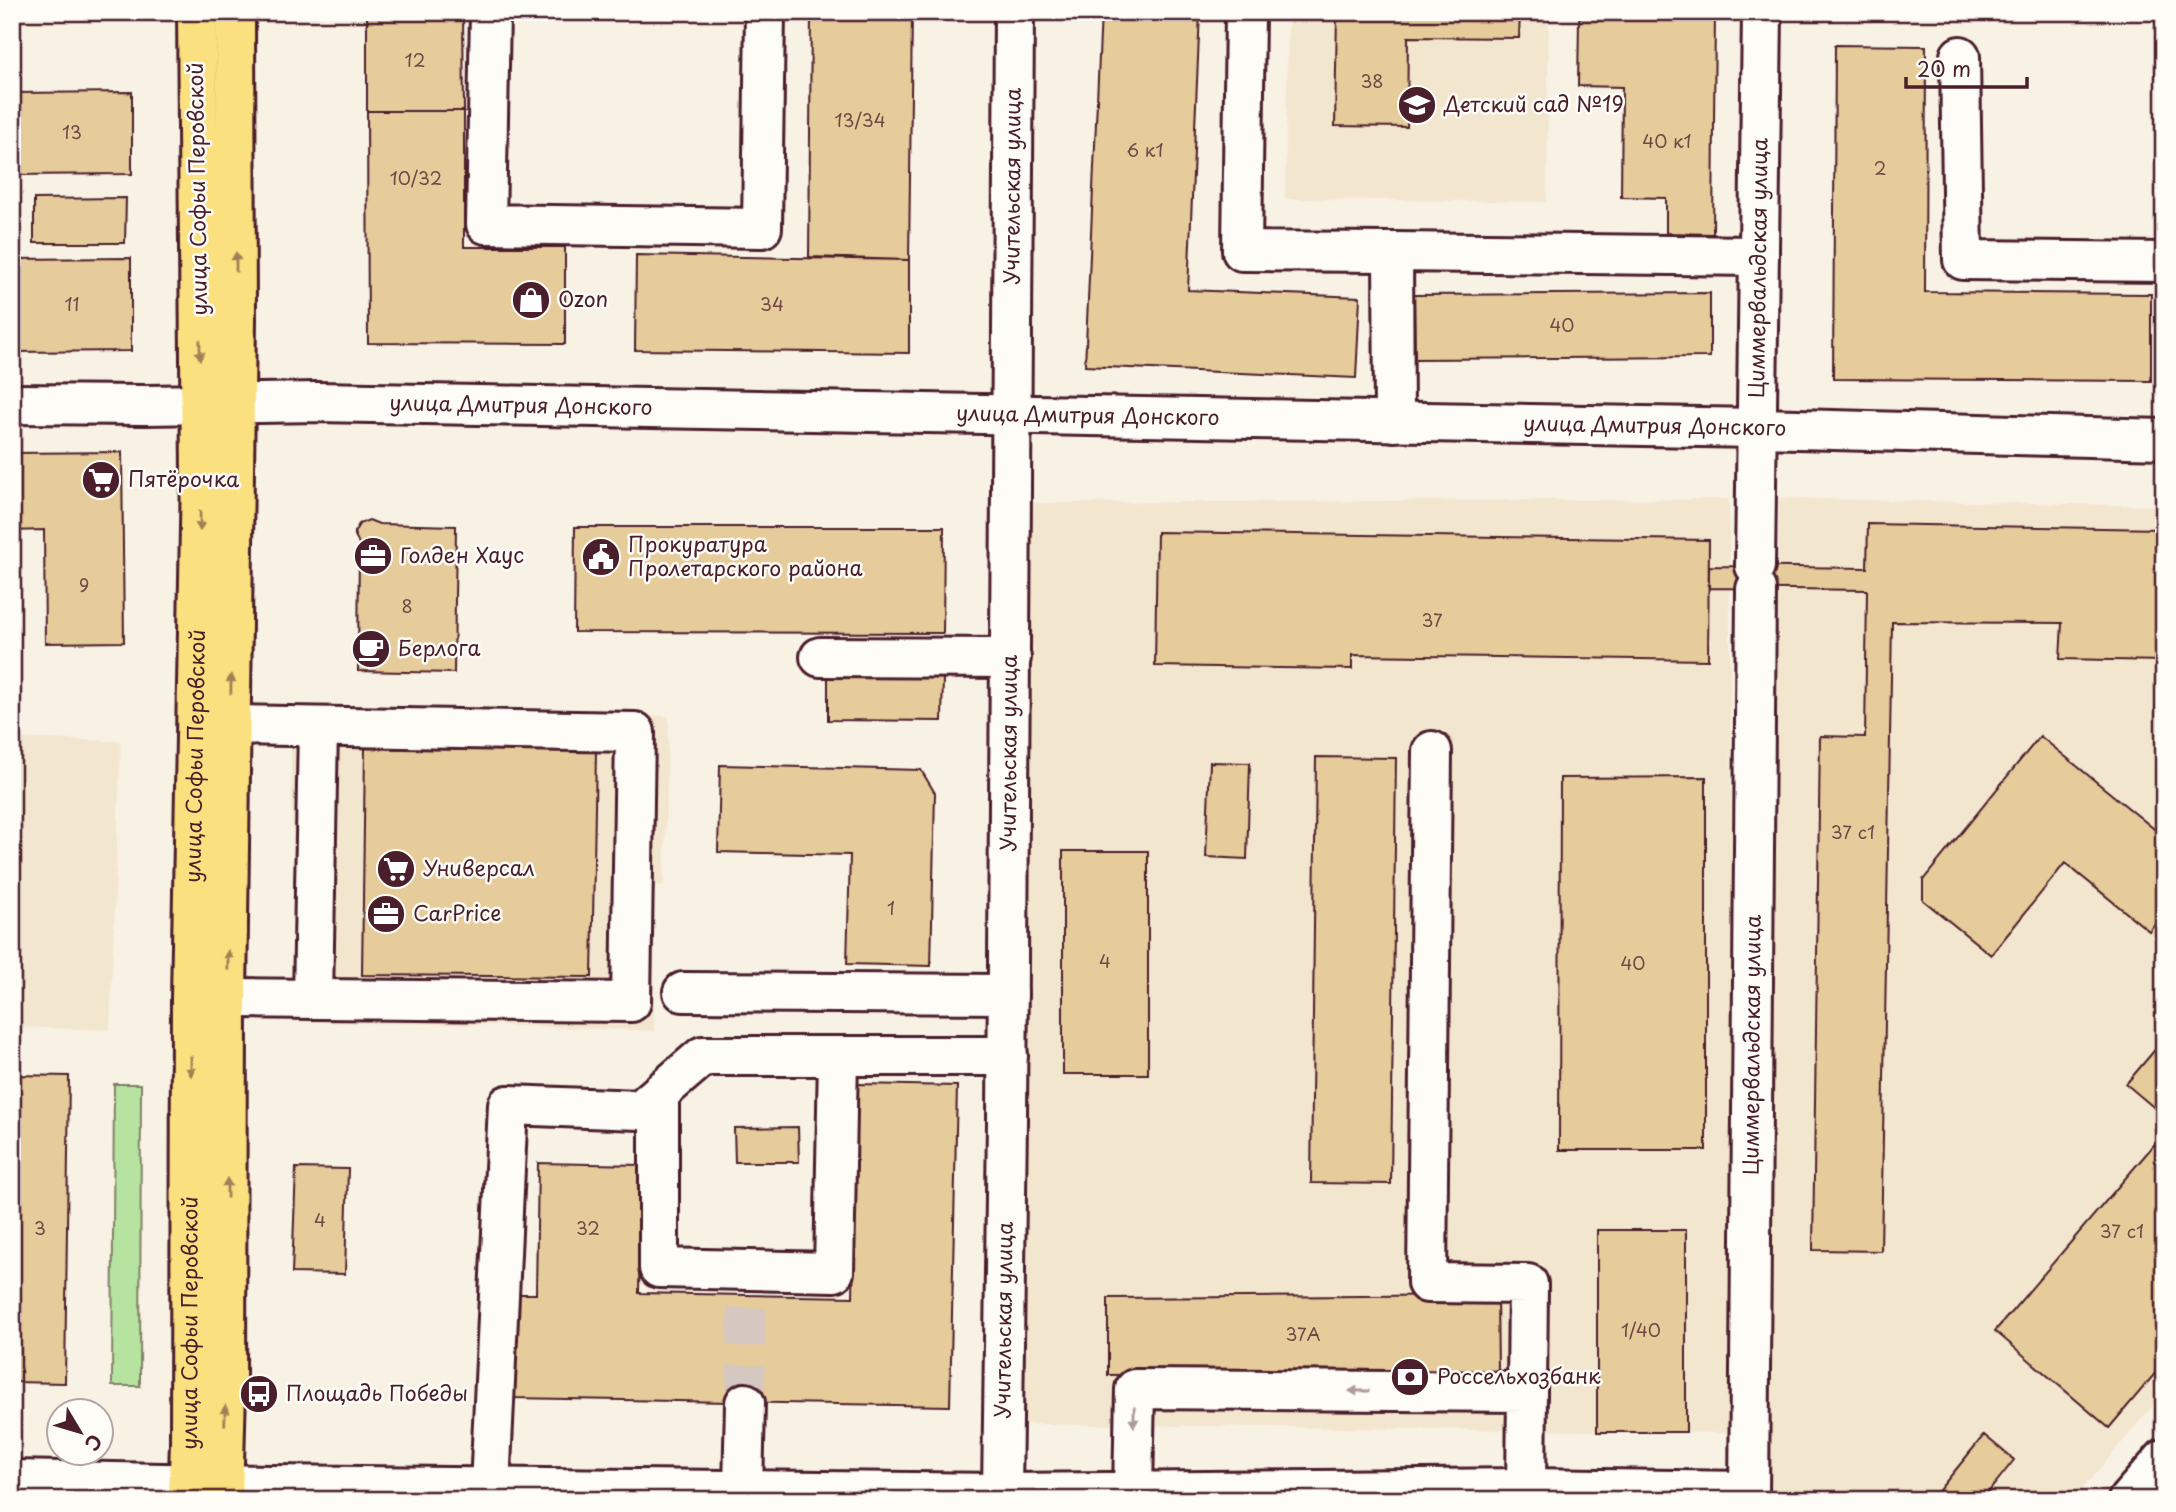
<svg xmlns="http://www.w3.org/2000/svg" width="2176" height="1512" font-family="'Playpen Sans',sans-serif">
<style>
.built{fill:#f3e6cf}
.green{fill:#b7e3a1;stroke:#808166;stroke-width:2}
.building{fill:#e6cb9b;stroke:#4a1f2b;stroke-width:2}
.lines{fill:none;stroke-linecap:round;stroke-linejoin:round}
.minor-tunnel{stroke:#d5c8c0;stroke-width:38;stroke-dasharray:38 19;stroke-linecap:butt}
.minor-casing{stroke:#4a1f2b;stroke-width:44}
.major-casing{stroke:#4a1f2b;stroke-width:44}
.minor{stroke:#fdfcf7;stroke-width:38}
.major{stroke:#fbe080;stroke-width:38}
.oneway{fill:#a28056}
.oneway2{fill:#ac999b}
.labels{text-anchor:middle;stroke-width:5;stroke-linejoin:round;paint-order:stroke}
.number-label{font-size:18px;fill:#714a47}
.poi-label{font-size:21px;fill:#4a1f2b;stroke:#fdfcf7;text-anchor:start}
.street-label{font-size:21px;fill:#4a1f2b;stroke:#fdfcf7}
</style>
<rect width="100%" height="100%" fill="#f8f2e5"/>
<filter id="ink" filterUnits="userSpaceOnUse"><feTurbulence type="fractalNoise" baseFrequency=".0143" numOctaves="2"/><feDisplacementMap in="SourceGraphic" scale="14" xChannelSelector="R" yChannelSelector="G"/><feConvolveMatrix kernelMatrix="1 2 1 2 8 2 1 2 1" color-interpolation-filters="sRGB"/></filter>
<g filter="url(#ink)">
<!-- built -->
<path class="built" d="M1288,12H1549L1547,202L1285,199Z
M1779,498L2164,506V1393L2073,1500H1770Z
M1729,499L1734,1145L1729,1433L1025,1424L1029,503Z
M290,714L669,716L664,885L655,886L654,1031L488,1025L296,1022Z
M12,738L121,741L110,1030L12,1027Z"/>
<!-- green -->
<path class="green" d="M114,1084H141L140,1386H112Z"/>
<!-- building -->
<path class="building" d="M12,12H132V14L12,15Z
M367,12H463L464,111H367Z
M811,12H912L909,260L809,257Z
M1101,12H1200L1188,290L1360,297L1356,378L1085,366Z
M1337,12H1520L1519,38L1408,37L1407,127L1335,126Z
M1590,12H1715L1713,234L1666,233V198L1621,197L1622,87L1578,86L1579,19Z
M1835,45L1926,46L1925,292L2151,294V381L1833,379Z
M132,92V174L12,175V93Z
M367,111H464V247H565V344L368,343Z
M126,198L125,243H34V199Z
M636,255L909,260V353L635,350Z
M131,258V351L12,352V259Z
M1710,293V357L1415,359L1414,295Z
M122,452L124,642L45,643L44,530L12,531V453Z
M369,520L379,524L456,526L454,673L358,671L359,544L354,533L359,524Z
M1868,524L2164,529V661L2060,659L2062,623L1892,622L1881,1251L1813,1250L1820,736L1865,737L1867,590L1709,588V566L1867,568Z
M575,527H944L943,633L574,632Z
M1157,532L1709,540L1708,660L1352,655V669L1155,666Z
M828,677L943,678L942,721L828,720Z
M2040,736L2164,837V912L2149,931L2065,863L1991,955L1923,900V880Z
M365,748L596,751L592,977L362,975Z
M1316,757L1396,758L1391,1184L1311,1183Z
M1210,762L1250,763L1247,859L1206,857Z
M720,765L921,770L935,793L931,966L847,964L850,855L718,852Z
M1706,777V1150H1559L1560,778Z
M1063,851H1148V1074H1063Z
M2164,1039V1116L2126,1084Z
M12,1075L69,1076L65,1383L12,1382Z
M857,1084L957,1086L950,1406L512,1398L515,1294H536L538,1163L641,1165L639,1293L853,1297Z
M798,1127L799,1162H735L734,1128Z
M2164,1133V1363L2109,1428L1995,1331Z
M296,1168L348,1169L345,1274L292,1273Z
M1597,1230H1686V1432H1597Z
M1497,1295L1498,1373L1108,1375V1298Z
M1984,1435L2014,1460L1982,1500H1931Z"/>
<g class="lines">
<!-- minor-tunnel -->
<path class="minor-tunnel" d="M745,1403L747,1295"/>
<!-- minor casing -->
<g class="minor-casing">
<g id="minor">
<path d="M490,12L486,224L762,228L765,12"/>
<path d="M1245,12L1242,251L1393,252"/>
<path d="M1960,56L1963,260L2164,262"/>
<path id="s1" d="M12,404L146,405L317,402L1757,428L2164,439"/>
<path d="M1394,422L1393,252L1759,256"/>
<path id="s2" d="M1755,566L1762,12"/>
<path d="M820,657L1011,658"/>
<path d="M1432,751L1427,1283L1528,1284L1527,1392"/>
<path d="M683,992L1008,994"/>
<path d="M227,998L631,1002L635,732L230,725"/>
<path d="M313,999L318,728"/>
<path d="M659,1094V1268L834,1272L838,1056"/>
<path d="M12,1480L270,1485L1002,1493L1526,1488L1749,1491"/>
<path d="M490,1487L508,1105L640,1110L703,1056H1008"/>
<path d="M743,1490L745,1403"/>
<path d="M1133,1492L1135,1389L1527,1392L1526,1488"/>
<path id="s3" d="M1002,1493L1007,1121L1014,12"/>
<path id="s4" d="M1749,1500L1756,589"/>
<path d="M2128,1500L2164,1459"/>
</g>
</g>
<!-- major casing -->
<g class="major-casing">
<g id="major">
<path id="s5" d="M188,1500L190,1443L191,998L201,474L197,12"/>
<path d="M223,1500L226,1390L227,998L236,320L235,12"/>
</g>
</g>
<!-- minor -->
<use href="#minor" class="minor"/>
<!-- major -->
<use href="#major" class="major"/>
</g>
<!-- one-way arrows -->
<defs><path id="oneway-solid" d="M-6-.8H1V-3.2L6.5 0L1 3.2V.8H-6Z" transform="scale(1.75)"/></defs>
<g class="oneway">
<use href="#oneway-solid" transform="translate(236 262) rotate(-90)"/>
<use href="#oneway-solid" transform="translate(200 350) rotate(89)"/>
<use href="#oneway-solid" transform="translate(200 521) rotate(91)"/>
<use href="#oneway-solid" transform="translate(231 684) rotate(-89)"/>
<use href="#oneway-solid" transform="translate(228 960) rotate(-89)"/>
<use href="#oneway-solid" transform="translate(191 1066) rotate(90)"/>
<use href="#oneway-solid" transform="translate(227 1188) rotate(-90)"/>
<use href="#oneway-solid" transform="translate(225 1415) rotate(-88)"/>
</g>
<g class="oneway2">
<use href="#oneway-solid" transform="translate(1359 1391) rotate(-180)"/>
<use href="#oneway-solid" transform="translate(1134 1417) rotate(91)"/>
</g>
</g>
<!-- icons -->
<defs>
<g id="school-disc" transform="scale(2.0125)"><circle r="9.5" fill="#4a1f2b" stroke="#fdfcf7"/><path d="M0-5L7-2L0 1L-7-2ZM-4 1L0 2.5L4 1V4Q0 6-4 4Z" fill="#fff"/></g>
<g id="shop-disc" transform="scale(2.0125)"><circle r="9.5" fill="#4a1f2b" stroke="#fdfcf7"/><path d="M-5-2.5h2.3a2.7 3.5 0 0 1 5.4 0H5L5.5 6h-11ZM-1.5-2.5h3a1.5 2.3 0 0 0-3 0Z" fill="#fff"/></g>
<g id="supermarket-disc" transform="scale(2.0125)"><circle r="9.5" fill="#4a1f2b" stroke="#fdfcf7"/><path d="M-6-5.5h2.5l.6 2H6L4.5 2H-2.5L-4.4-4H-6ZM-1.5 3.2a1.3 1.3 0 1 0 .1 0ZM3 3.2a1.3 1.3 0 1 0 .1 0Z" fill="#fff"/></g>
<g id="office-disc" transform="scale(2.0125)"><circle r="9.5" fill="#4a1f2b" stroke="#fdfcf7"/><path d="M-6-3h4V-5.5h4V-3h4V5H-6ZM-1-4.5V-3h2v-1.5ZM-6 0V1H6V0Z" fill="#fff"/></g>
<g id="civic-disc" transform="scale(2.0125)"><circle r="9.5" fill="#4a1f2b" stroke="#fdfcf7"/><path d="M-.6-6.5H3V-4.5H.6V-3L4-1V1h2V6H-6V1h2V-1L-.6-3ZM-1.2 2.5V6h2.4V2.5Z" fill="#fff"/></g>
<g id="cafe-disc" transform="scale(2.0125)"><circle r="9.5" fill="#4a1f2b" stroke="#fdfcf7"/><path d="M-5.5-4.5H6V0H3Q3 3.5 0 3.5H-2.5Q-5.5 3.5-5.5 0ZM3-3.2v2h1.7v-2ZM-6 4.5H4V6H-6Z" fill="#fff"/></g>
<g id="bank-disc" transform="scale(2.0125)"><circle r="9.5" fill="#4a1f2b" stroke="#fdfcf7"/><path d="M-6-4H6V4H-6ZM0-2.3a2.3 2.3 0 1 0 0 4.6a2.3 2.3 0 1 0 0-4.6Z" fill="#fff"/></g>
<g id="bus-disc" transform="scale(2.0125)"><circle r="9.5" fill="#4a1f2b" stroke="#fdfcf7"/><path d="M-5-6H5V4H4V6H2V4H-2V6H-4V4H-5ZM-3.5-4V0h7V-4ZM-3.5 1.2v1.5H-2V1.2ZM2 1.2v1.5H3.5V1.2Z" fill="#fff"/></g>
</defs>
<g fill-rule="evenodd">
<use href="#school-disc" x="1417" y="105"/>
<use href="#shop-disc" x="531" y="300"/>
<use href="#supermarket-disc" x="101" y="480"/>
<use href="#office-disc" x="373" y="556"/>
<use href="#civic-disc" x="601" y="557"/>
<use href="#cafe-disc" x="371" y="649"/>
<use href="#supermarket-disc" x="396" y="869"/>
<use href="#office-disc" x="386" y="914"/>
<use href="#bank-disc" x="1410" y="1377"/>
<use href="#bus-disc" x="259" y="1394"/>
</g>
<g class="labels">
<!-- number labels -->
<g class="number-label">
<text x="415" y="67">12</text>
<text x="1372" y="88">38</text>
<text x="860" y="127">13/34</text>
<text x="72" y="139">13</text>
<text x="1667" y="148">40 к1</text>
<text x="1145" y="157">6 к1</text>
<text x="1880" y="175">2</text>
<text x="416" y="185">10/32</text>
<text x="72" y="311">11</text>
<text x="772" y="311">34</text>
<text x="1562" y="332">40</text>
<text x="84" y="592">9</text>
<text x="407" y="613">8</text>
<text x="1432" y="627">37</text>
<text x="1853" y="839">37 с1</text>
<text x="891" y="915">1</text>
<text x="1105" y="968">4</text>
<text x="1633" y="970">40</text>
<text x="320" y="1227">4</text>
<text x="40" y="1235">3</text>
<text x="588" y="1235">32</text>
<text x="2122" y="1238">37 с1</text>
<text x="1641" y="1337">1/40</text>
<text x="1303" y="1341">37А</text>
</g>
<!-- poi labels -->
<g class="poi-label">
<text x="1444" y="112">Детский сад №19</text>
<text x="558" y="307">Ozon</text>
<text x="128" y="487">Пятёрочка</text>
<text x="628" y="552">Прокуратура<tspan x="628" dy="24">Пролетарского района</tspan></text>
<text x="400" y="563">Голден Хаус</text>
<text x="398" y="656">Берлога</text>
<text x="423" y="876">Универсал</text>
<text x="413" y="921">CarPrice</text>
<text x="1437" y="1384">Россельхозбанк</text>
<text x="286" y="1401">Площадь Победы</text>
</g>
<!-- street labels -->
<g class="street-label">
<text dy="7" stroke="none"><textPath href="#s3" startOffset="1307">Учительская улица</textPath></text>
<text transform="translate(198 189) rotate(-91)" y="7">улица Софьи Перовской</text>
<text dy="7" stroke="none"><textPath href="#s2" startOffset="298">Циммервальдская улица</textPath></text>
<text dy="7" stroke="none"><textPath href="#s1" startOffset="509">улица Дмитрия Донского</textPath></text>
<text dy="7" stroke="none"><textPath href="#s1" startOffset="1076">улица Дмитрия Донского</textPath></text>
<text dy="7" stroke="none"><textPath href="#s1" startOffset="1643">улица Дмитрия Донского</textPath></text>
<text dy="7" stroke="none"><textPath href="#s3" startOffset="740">Учительская улица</textPath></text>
<text dy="7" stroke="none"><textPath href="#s5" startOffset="744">улица Софьи Перовской</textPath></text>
<text dy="7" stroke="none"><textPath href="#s4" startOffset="455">Циммервальдская улица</textPath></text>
<text dy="7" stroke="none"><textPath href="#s3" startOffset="173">Учительская улица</textPath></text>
<text dy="7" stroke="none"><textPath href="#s5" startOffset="177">улица Софьи Перовской</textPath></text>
</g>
</g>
<!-- margin -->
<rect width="2176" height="1512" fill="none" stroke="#fdfcf7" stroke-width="42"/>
<rect x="21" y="21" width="2134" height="1470" fill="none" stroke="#4a1f2b" stroke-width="2.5" filter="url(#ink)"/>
<!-- north arrow -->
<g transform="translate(80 1432) rotate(128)"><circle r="33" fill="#fdfcf7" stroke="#b5a4a5" stroke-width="2"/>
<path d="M0-5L12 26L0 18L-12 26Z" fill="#4a1f2b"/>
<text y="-10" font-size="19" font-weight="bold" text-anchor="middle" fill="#4a1f2b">С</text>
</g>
<!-- scale -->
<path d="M1906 77v10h121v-10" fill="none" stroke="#4a1f2b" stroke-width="3.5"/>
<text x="1917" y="77" font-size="21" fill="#4a1f2b" stroke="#fdfcf7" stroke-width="5" paint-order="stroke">20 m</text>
</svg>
